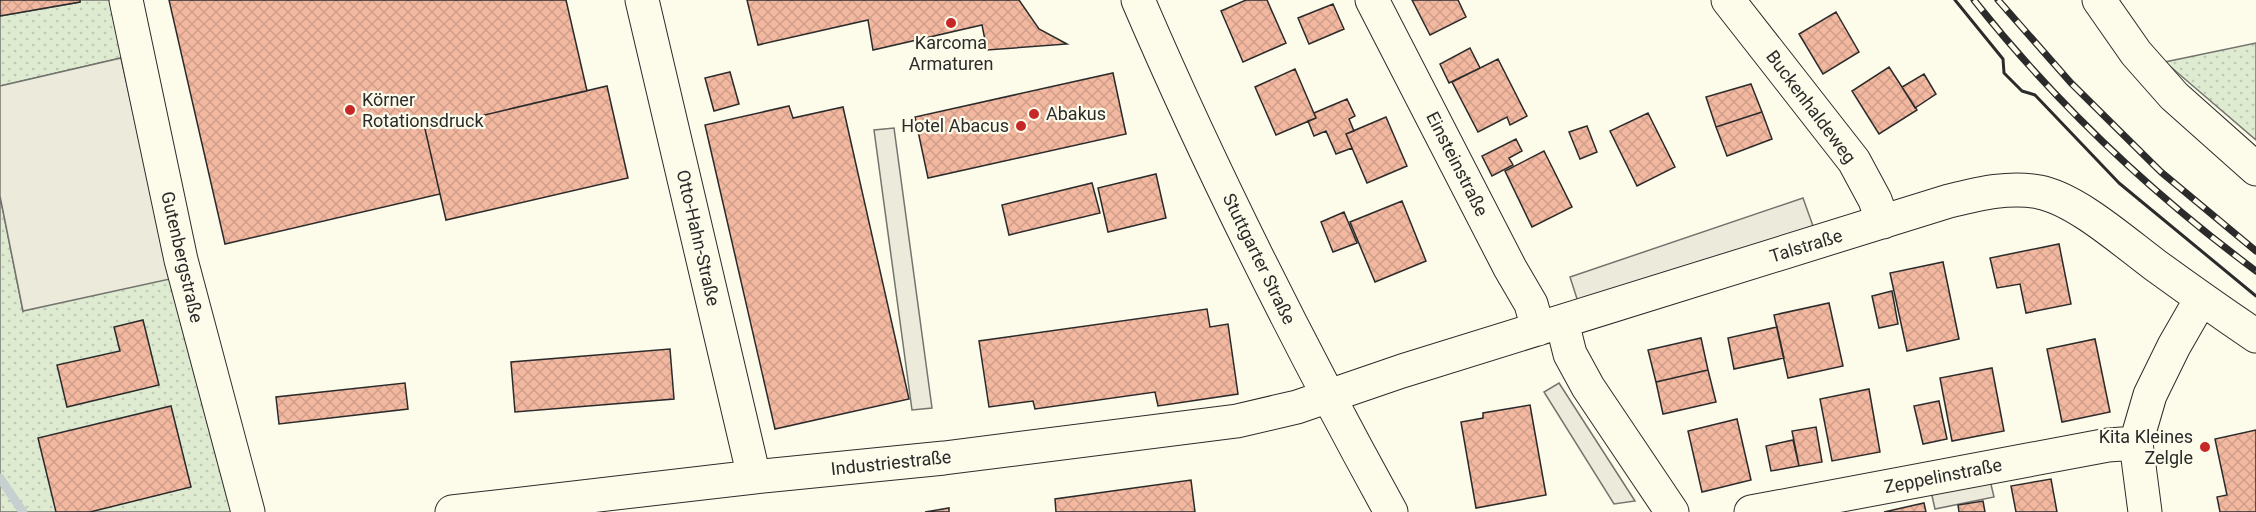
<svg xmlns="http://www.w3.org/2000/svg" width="2256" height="512" font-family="Roboto,sans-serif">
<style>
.grass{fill:url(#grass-dots);stroke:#74746e;stroke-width:1.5}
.parking{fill:#eceadb;stroke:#74746e;stroke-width:1.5}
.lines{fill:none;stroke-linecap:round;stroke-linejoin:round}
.stream{stroke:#c7d0d0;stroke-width:9}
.building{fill:url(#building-cross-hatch);stroke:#2b2b2b;stroke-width:1.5}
.minor-casing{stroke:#2b2b2b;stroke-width:35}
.minor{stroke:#fdfbea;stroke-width:33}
.rail-casing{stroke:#2b2b2b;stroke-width:7}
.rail{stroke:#fdfbea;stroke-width:4.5;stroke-dasharray:14;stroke-linecap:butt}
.wall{stroke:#2b2b2b;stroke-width:3}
.poi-dot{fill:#c62828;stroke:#fdfbea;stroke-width:2}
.labels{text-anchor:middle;stroke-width:4.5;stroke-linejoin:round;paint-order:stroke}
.poi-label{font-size:18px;fill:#2b2b2b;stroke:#fdfbea;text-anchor:start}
.street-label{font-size:18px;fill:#2b2b2b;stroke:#fdfbea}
</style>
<defs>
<pattern id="grass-dots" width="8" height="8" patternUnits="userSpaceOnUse" patternTransform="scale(1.5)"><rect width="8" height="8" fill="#deebd1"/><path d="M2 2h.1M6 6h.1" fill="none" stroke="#bfcab4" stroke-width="1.8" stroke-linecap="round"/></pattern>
<pattern id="building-cross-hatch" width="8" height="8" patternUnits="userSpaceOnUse" patternTransform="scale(1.5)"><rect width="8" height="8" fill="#f2b8a0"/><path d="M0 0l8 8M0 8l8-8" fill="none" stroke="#d09e8a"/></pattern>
</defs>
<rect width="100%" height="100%" fill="#fdfbea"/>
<!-- grass -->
<path class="grass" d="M80,0H128L255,512H0V196L23,311L121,58L0,86V16L80,2Z
M2256,43V140L2165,62Z"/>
<!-- parking -->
<path class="parking" d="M121,58L170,279L23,311L0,196V86Z
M894,128L932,408L912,410L874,130Z
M1803,198L1813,226L1579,305L1570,277Z
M1559,383L1635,501L1614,504L1544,392Z
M1989,476L1994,497L1935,509L1930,487Z"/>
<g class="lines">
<!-- stream -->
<path class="stream" d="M0,478L23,512"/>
</g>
<!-- building -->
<path class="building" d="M0,0H80V2L0,16Z
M169,0H566L587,91L425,129L440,194L225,244Z
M747,0H1019L1039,29L1067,44L987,50L982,25L873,50L868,20L758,45Z
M1246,0H1267L1286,43L1243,62L1221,11Z
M1412,0H1458L1466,17L1430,35Z
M1333,4L1344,29L1309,44L1298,18Z
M1836,12L1859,52L1823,74L1799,34Z
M1470,48L1480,68L1449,83L1440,64Z
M1498,59L1527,116L1510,125L1507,117L1478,132L1452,82Z
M1889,67L1917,110L1879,134L1852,91Z
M1295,69L1316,118L1276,135L1255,87Z
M730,72L739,104L714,111L705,78Z
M1113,73L1126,134L928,178L915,117Z
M1924,74L1936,94L1915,108L1902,87Z
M1751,84L1762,112L1716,127L1706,97Z
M607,86L628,178L446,220L425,129Z
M1347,99L1355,116L1349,119L1354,131L1346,134L1352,148L1336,154L1326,131L1314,136L1308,121L1316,118L1314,113Z
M789,106L793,118L843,107L909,399L775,429L705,125Z
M1762,112L1772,139L1727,156L1716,127Z
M1648,113L1675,167L1637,186L1610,131Z
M1386,117L1407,166L1367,183L1346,134Z
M1587,126L1597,152L1580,159L1569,132Z
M1516,139L1522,151L1509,158L1513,165L1492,176L1482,156Z
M1544,151L1572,207L1532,227L1505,171Z
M1156,174L1166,218L1108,232L1098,188Z
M1092,183L1100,213L1009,235L1002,205Z
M1402,201L1426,261L1375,282L1350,222Z
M1344,212L1357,243L1333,252L1321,222Z
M2059,244L2071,304L2026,313L2020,284L1997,288L1990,258Z
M1943,262L1959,339L1907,351L1890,273Z
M1892,291L1898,324L1879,328L1872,296Z
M1829,303L1843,366L1788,378L1774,315Z
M1207,309L1210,327L1228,324L1238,394L1158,406L1155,392L1035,409L1033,401L989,407L979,341Z
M143,320L159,385L67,407L57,365L120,351L114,327Z
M1777,327L1784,358L1734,369L1728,338Z
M1701,338L1708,370L1656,382L1648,350Z
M2095,339L2110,412L2062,422L2047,349Z
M670,349L674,399L515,412L511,362Z
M1992,368L2004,431L1952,441L1940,378Z
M1708,370L1716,402L1663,414L1656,382Z
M405,383L408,409L279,424L276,397Z
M1869,389L1880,452L1832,461L1820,399Z
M1939,401L1947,439L1923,444L1914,406Z
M1530,405L1546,495L1476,508L1461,422L1483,418V413Z
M171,406L191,487L90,512H56L38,438Z
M1737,419L1751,480L1702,492L1688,431Z
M1816,427L1822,462L1799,466L1792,431Z
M2256,430V512H2220L2217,497L2227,495L2215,439Z
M1793,440L1799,466L1771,471L1766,446Z
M2051,479L2057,512H2016L2011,486Z
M1191,480L1195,512H1056L1055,499Z
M1983,501L1985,512H1959L1958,505Z
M1924,503L1926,512H1884Z
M949,508V512H925Z"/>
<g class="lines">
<!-- minor casing -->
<g class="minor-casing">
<path id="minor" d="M126,0L181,260L248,512
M642,0L754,477
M1138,0C1213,175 1299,345 1391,512
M1372,0L1510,268L1531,304L1538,329
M1728,0L1854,161L1875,200L1883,222
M2099,0L2136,53L2174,96L2256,169
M1562,322L1570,354L1588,387L1672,512
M452,512L754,477L944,458L1237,421L1297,407L1402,371L1949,201C1978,194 2009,186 2039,192C2076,199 2124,242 2155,265C2188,289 2222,313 2256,336
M1751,512L2108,445L2136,443
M2145,512L2136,443L2150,395L2174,346L2201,299"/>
</g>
<!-- minor -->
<use href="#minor" class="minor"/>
<!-- rail casing -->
<g class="rail-casing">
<path id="rail" d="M1974,0C2056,104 2150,192 2256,271
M1998,0L2071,83L2161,172L2256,251"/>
</g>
<!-- rail -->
<use href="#rail" class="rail"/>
<!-- wall -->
<path class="wall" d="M1955,0L2003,59L2004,73L2022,91L2035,95L2119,183L2256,296"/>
</g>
<!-- markers -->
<g class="poi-dot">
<circle cx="951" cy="23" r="6"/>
<circle cx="350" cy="110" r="6"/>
<circle cx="1034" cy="114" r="6"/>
<circle cx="1021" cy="126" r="6"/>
<circle cx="2205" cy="447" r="6"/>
</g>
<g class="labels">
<!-- poi labels -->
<g class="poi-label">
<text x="951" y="49" text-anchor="middle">Karcoma<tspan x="951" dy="21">Armaturen</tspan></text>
<text x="362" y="106">Körner<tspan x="362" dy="21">Rotationsdruck</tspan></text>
<text x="1046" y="120">Abakus</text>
<text x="1009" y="132" text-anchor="end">Hotel Abacus</text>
<text x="2193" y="443" text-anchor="end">Kita Kleines<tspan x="2193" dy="21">Zelgle</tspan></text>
</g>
<!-- street labels -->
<g class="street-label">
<text transform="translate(1811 107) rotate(53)" y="6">Buckenhaldeweg</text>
<text transform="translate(1457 164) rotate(63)" y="6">Einsteinstraße</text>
<text transform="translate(698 238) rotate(77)" y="6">Otto-Hahn-Straße</text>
<text transform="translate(1806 246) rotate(-17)" y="6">Talstraße</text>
<text transform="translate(182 257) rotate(77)" y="6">Gutenbergstraße</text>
<text transform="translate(1259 259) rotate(64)" y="6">Stuttgarter Straße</text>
<text transform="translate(891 463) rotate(-6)" y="6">Industriestraße</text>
<text transform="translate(1943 476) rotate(-11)" y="6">Zeppelinstraße</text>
</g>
</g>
</svg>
